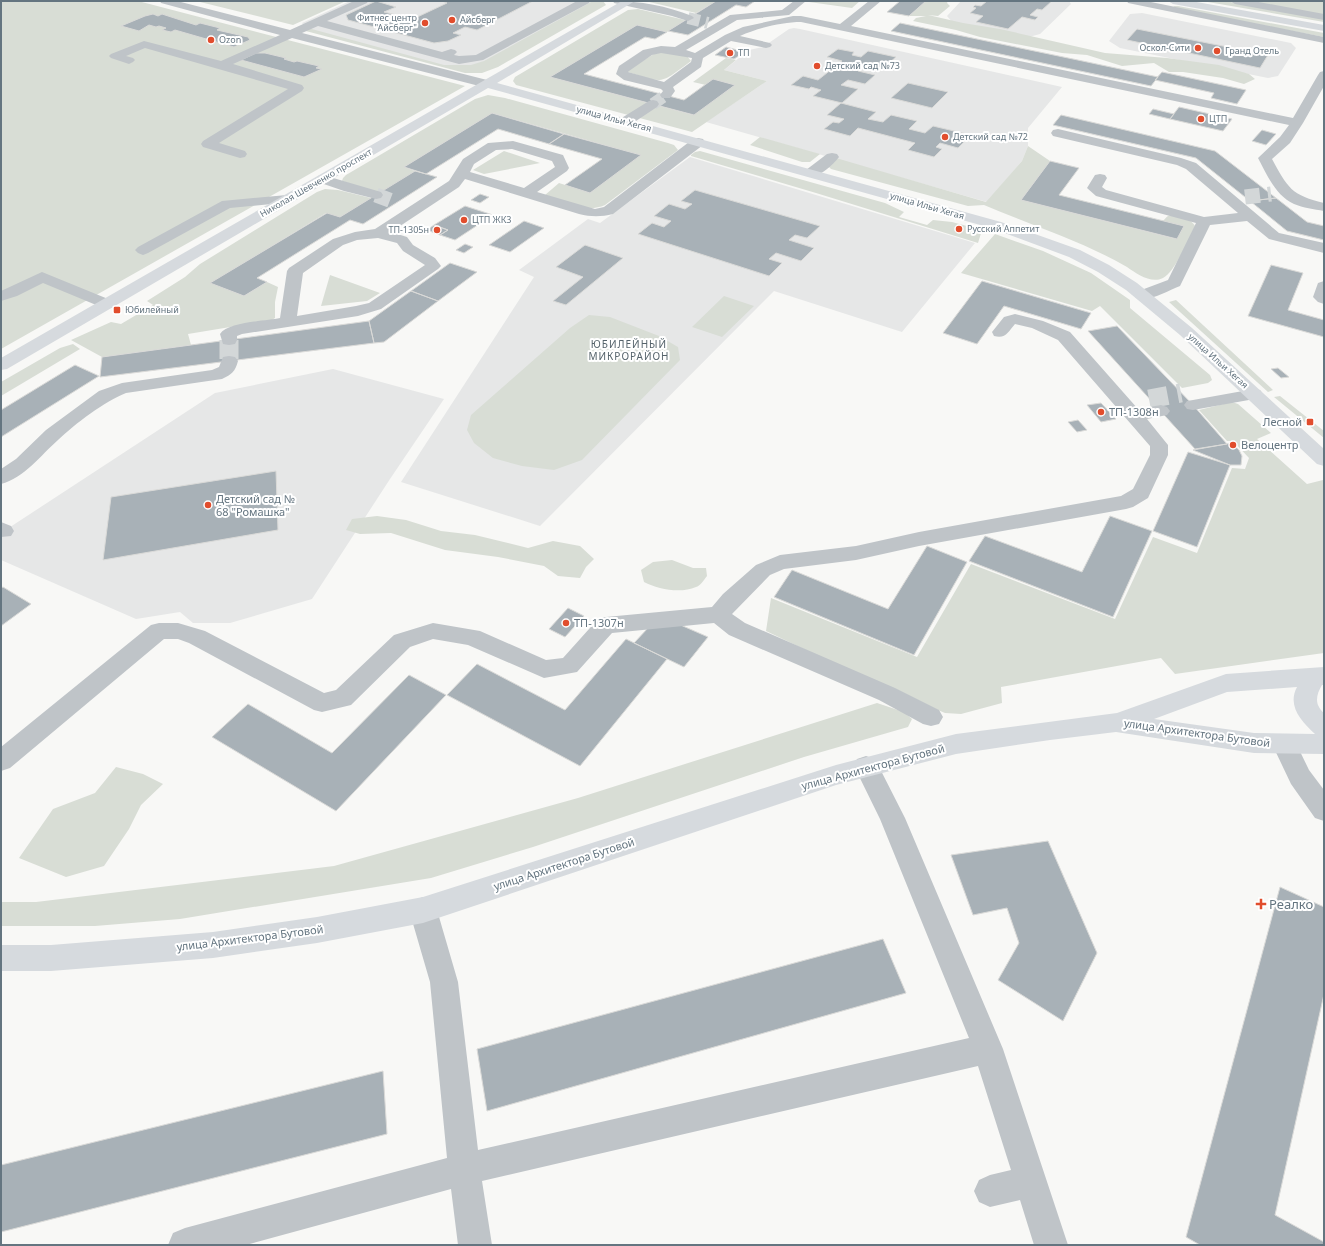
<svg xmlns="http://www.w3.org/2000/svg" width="1325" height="1246" font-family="'Noto Sans',sans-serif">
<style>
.built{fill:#e6e7e7}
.green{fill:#d8ddd5}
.building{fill:#a8b1b7;stroke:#dadad8}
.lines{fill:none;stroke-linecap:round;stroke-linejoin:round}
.minor-tunnel-far2{stroke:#d3d7d8;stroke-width:12;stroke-dasharray:12 6;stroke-linecap:butt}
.minor-tunnel-far1{stroke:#d3d7d8;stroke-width:15;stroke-dasharray:15 8;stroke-linecap:butt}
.minor-tunnel{stroke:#d3d7d8;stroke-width:19;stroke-dasharray:19 10;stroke-linecap:butt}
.minor{fill:#bfc4c8;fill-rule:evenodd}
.major{fill:#d6dade;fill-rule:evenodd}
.poi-dot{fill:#e14d2d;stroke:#fff;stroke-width:1.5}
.labels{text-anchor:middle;stroke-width:4;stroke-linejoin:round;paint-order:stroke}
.far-poi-label{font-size:9px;fill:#647580;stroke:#fff;text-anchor:start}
.far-street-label{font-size:9px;fill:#647580;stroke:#fff}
.far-neighbourhood-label{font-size:10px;letter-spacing:1px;fill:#55636b;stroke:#fff}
.poi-label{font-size:11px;fill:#647580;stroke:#fff;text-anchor:start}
.street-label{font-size:11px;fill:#647580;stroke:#fff}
.near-poi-label{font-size:13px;fill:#647580;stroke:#fff;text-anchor:start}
</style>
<rect width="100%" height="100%" fill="#f8f8f6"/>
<!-- built -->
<path class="built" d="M350,1H598L491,63L459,70L307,30L302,23Z
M961,1H1069L1071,4L1040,34L1029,37L953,23L947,16Z
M1142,13L1291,43L1296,48L1278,76L1268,78L1120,48L1109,41L1130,14Z
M794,28L800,29L1062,87L1028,128V146L1022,161L987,202L706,122L767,81L724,70L749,50L763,47L789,29Z
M690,157L975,243L902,332L774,291L540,526L401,482L534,277L519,270L588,219L600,223Z
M333,369L444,399L390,479L312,599L230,623H193L180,612L136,619L1,560V533L215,393Z"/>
<!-- green -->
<path class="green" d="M1,1H138L465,86L1,349Z
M196,1H346L293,25Z
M593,1H603L606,5L498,67L482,73H465L302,30L308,28L444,65H471L484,61Z
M645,1H716L696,13Z
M811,1H860L852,8L809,2Z
M926,1H948L947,3L950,6L938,16L928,15L963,23L1000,29L1105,53L1167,58L1219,65L1249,74L1255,79L1244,84L1223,78L1183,72H1169L1154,63L1122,66L1087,55L1062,53L980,37L956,30L913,21L916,18L926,16H909Z
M1202,1H1225L1324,19V22Z
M1244,1H1324V15Z
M1173,6H1178L1324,33V37L1178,9Z
M638,9L685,20L667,32L637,25L550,77L693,115L735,85L713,79L706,85L693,82L726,58L736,60L724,70L767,81L692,132L516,85L513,81L515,77L628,10Z
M659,51L687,56L691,61C660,84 665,84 628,72L629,69Z
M488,95L505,98L668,143L674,145L678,150L605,205C585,214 564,201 545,195L559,183L590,193L640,155L492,113L404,167L415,171L380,193L342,181L343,178L346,175L475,99Z
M760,137L820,154L810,162H802L750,145Z
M1028,146L1050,161L1021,200L1176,239L1184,226L1163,221C1165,219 1166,217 1168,216C1176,213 1192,219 1195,226C1189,238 1175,272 1163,278C1151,284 1137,274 1127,267C1082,241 1031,225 984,205L968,206L831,169L827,165L836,158L986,202L1022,161Z
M504,151L540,163L484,174L473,170Z
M700,151L885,203L904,212L899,217L927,225L933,220L952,222L982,230L978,243L816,193L691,156V155L695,152Z
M325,189L338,190L371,198L340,217L326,213L211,283L244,296L267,282L278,287L275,302V318L272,320L188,334L191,345L102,357L71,340L111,322L121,324L153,305L147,301L185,277L200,264L317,192Z
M995,234L1043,251L1091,273L1130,300V308L1210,375L1212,380L1208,383L1182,388L1100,306L1092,311L961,273Z
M330,275L380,293L367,301L321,306Z
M724,296L754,306L722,337L692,327Z
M1176,300L1273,390L1268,392L1169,302Z
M589,315L610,317L659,336L678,347L680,360L582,460L554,470L522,466L493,458L474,443L467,430L471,415L570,328Z
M73,344L80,349L1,396V382L60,348Z
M1280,396L1324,431V438L1274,397Z
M1232,402L1238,404L1271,433L1257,439L1307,484L1323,480L1324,482V653L1175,674L1161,658L1001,687L1002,703L961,714L945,713L890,690L766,631L771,598L917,657L971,564L1115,619L1153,537L1197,553L1232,468L1245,469L1249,458L1233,441H1227L1199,410Z
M377,516L406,520L441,531L475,535L528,548L553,541L580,546L594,559L586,567L580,578L558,576L544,566L498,557L445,550L391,533L360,534L346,530L352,519Z
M672,560L693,568H706L707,576C704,580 700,586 696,587C680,594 658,589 644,582L641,570L653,562Z
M877,703L904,712L912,719L908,727L804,757L533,847L431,878L180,919L95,926H1V902H36L334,866L578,798Z
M116,767L143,774L163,784L141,805L129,829L104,866L66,877L19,858L53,809L95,793Z"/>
<!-- building -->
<path class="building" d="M376,1L396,7L384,12L413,19L447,3L442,1H533L477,30L465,27L453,33L461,35L448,41L434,43L348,20L346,15Z
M716,1H755L746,7L736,5L688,35L668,31Z
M900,1H926L909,16L887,12Z
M987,1H1052L1042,10L1037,9L1030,15L1038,17L1035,20L1022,17L1008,29L976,22L983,16L970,13L976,8L973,7L975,5L981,6Z
M153,14L158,16L162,14L196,25L200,23L220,28L217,30L248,37L250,40L234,47L175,30L171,32L162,30L166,28L159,26L156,27L149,25L139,31L121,26L145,16Z
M900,23L1073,59L1158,77L1151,86L891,31Z
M637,25L667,32L655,39L645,37L584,74L684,100L713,79L735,85L694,115L550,77Z
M1137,29L1268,55L1260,68L1127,40Z
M726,47L745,52L734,59L715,55Z
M838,49L854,52L852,55L861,57L868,51L896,57L881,70L864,66L858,71L875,75L865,84L848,80L841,85L858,89L842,103L813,96L821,90L811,87L809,89L791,85L803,76L818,80L842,61L827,57Z
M256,53H265L286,58L284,59L294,62L297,61L319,66L316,68L322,69L304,77L241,60Z
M1162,72L1246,90L1237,104L1211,98L1214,93L1155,80Z
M908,83L948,92L932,108L891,98Z
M841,103L876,112L868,119L883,122L891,115L917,121L909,129L925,133L933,126L971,135L958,148L940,143L936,147L942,149L934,157L908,150L915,143L858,128L850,136L824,129L833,122L839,123L844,119L827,115Z
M1179,107L1232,119L1223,131L1170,119Z
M1153,109L1174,114L1170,119L1149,114Z
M492,113L564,134L549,144L498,129L426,174L404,167Z
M1061,115L1215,151L1276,198L1250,201L1196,158L1053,125Z
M1262,130L1276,134L1266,145L1252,141Z
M564,134L641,155L590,193L565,185L602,159L549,144Z
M1050,161L1079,168L1059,195L1184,226L1177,239L1021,200Z
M415,171L437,177L363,224L350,220L257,278L267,282L244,296L210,283L327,213L340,217Z
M695,190L820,226L807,238L795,235L789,240L814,248L801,261L776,253L769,259L782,263L769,276L638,234L652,223L664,227L671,221L654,216L669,204L685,209L692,204L681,201Z
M480,194L489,197L480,203L471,200Z
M1276,198L1307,222L1324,226V240L1287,231L1250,201Z
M465,206L493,215L455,240L440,235L448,230L434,225Z
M524,221L544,228L510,252L489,245Z
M434,225L448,230L440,235L427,230Z
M465,244L473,247L464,253L456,250Z
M585,245L623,258L566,305L553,301L583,277L556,267Z
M450,263L477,272L438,301L411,291Z
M1271,265L1303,273L1288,310L1324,320V337L1248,316Z
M982,281L1091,313L1081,329L1004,306L977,344L943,333Z
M411,291L438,301L384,342L374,343L369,321Z
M369,321L374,343L100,377L102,357Z
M1117,326L1193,405L1227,444L1195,449L1088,331Z
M75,365L99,376L1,437V410Z
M1278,368L1289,377L1281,378L1271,369Z
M1101,403L1116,419L1101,422L1087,405Z
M1078,420L1087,430L1077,432L1068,422Z
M1232,443L1239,450L1242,456L1241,465H1230L1193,450Z
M1188,452L1230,465L1197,547L1153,531Z
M276,471L278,530L103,560L111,497Z
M1110,516L1152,531L1113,617L969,561L985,536L1082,572Z
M927,546L967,562L914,655L774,597L792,570L888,609Z
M3,587L31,604L1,626V588Z
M568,608L584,616L565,637L549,629Z
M676,623L708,637L684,667L634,643L648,628Z
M626,639L667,659L580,766L447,695L477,664L565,710Z
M409,675L446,695L336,811L212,737L248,704L332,753Z
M1048,841L1097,953L1063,1021L998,980L1019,943L1007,908L973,915L951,855Z
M1280,887L1324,907V994L1275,1215L1324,1242V1245H1200L1186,1237Z
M883,939L906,993L487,1111L477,1049Z
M383,1071L387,1134L1,1232V1165Z"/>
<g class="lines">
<!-- minor-tunnel-far2 -->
<path class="minor-tunnel-far2" d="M688,18L708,23
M653,104L666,95"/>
<!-- minor-tunnel-far1 -->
<path class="minor-tunnel-far1" d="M376,195L397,203
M1245,197L1271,194"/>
<!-- minor-tunnel -->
<path class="minor-tunnel" d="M229,340V361
M1149,399L1181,393"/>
<!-- minor -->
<path class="minor" d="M160,1H177L290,30L354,1H368L367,3L327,21L442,52L451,49L455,50L457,52L454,55L459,56L476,55L577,1H590L589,3L483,60L459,64L318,26L302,33L491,81L493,84L491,87L487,88L292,38L233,64L302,85L304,88L302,91L219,143L245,151L247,154L245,157L240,158L203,147L201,144L203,141L288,89L145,48L126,56L133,58L135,60L133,62L129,64L111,58L109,56L111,54L144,41L221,61L280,35L161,3Z
M613,1C640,1 667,6 692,16L694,18L688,21L672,16L614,3Z
M794,1H806L789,15L737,20L686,50L695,53L725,35L743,27L793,16H801L840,24L869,1H881L851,26L1293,118L1318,75L1320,72L1324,71V86L1303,123L1290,143L1272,159C1288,188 1291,195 1324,203V211C1314,209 1303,208 1294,204C1276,196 1267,175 1258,158L1280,137L1289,125L801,22C782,22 758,28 740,36L770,43L772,45L770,47L766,48L731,41L703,58L701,67L673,87L675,91L670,98H662L660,95L663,91L661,89L624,80L616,74L619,66L643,50L661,46L675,47L730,15L782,10ZM661,53L692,58L691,62L664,82L628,72L629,71L652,55Z
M1127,1H1146L1324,37V43L1128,3Z
M1230,1H1253L1324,14V20L1235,4Z
M653,100L657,101L659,104L657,107L630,125H620L619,122L620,119L649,101Z
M1058,129L1181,158L1196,163L1279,233L1324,243V253L1269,239L1247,221L1210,225L1180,286C1167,291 1150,302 1136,298L1134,295L1136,292L1168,280L1196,223L1096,196L1087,188L1095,175L1100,174L1105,175L1107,178L1102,187L1106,190L1204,217L1238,213L1186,169L1177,165L1053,136L1051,133L1053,130Z
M698,138L703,139L705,142L703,145L613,214C601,217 591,217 579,214L465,179L459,187L391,232L407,237L413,245L435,258L441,266L438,269L381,309L358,316L242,334L237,336V340L235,344L229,345L223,344L220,334C228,322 266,321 280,318L287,271L289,268L333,239L355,232L375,229L449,181L463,159L488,143L513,141L563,155L569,168L567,171L537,192L595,209L604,207L693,139ZM512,149L552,161L555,167L524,188L470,172L474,164L496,150ZM378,238L397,243L403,251L425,265L369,303L356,306L297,316L303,273L343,245L357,240Z
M832,153L837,154L839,157C832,166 818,179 806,176L804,173L806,170L827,154Z
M323,175L381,192L383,195L381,198L376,199L344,191L318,182L316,179L318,176Z
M287,195L292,196L294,199L292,202L230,208L148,253L143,255L138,253L135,250L138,247L222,201Z
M42,272L113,301L115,304L113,307L107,309L101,307L43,283L17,296L1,301V291Z
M1324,281V304L1318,302L1313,297L1318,283Z
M1015,314L1043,321L1070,332L1138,409L1161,405L1167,407L1170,411L1167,415L1147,419L1168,445V455L1148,498L1133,507L1126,509L919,546L856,560L784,569L770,575L732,614L745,623L895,688L939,710L943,717L939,724L931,726L923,724L879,700L729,635L714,623L612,633L577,672L544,678L468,645L433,639L410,647L351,705L322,712L314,710L189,643L178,639H164L10,768L1,771V747L151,625L159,623H178L205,631L324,693L336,690L394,635L433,623L480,631L546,660L563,658L598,619L606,617L712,607L723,594L756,565L780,555L856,546L919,532L1121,496L1133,489L1150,455V446L1058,340L1032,328L1015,324C1008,332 1006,339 994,336L992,332L1004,317Z
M229,356L235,357L238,361C235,372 232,374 222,379L126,393C105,401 75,424 58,440C41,455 24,478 1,484V469L16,459L46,430L99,391L122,383L212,370L219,367L223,357Z
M1254,389L1260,390L1263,394L1260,398L1193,410L1187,409L1184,405L1187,401L1193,400Z
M1,522L11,526L14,531L11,536L1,537Z
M1284,734L1293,737L1309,770L1324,790V821L1315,818L1291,784L1272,744L1275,737Z
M866,756L875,759L905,818L1003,1049L1068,1245H1034L1020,1200L990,1207L979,1202L974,1191L979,1180L990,1175L1011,1170L978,1066L482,1181L492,1245H458L451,1189L246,1245H168L173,1233L185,1228L447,1158L430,982L409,910L413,901L423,897L433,901L437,910L458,982L478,1150L969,1038L880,819L854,766L857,759Z"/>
<!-- major -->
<path class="major" d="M622,1H635L497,83L1001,222L1080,250L1109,265L1137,283L1192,328L1324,449V466L1317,464L1180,335L1126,290L1098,272L1069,257L991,228L488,88L7,369L1,370V358Z
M1168,1H1191L1324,25V31L1173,4Z
M1324,667V685H1322C1316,695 1314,704 1324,713V754L1254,753L1116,732L1050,740L956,754L836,785L423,923L317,943L213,958L51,971H1V945H51L213,932L317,917L423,897L836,765L956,734L1117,713L1226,674ZM1297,687C1287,706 1301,721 1315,734L1254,733L1154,719L1227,692Z"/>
</g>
<!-- markers -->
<g class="poi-dot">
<circle cx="452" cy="20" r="4"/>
<circle cx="425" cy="23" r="4"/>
<circle cx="211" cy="40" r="4"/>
<circle cx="1198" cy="48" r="4"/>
<circle cx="1217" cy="51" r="4"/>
<circle cx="730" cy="53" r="4"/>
<circle cx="817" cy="66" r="4"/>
<circle cx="1201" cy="119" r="4"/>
<circle cx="945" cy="137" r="4"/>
<circle cx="464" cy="220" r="4"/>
<circle cx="959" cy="229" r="4"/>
<circle cx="437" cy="230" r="4"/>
<rect x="113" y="306" width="8" height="8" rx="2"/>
<circle cx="1101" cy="412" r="4"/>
<rect x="1306" y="418" width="8" height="8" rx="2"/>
<circle cx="1233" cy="445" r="4"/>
<circle cx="208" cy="505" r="4"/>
<circle cx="566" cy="623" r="4"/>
<path d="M1259 898h4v4h4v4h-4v4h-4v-4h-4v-4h4z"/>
</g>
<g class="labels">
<!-- far-poi labels -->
<g class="far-poi-label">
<text x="417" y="21" text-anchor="end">Фитнес центр<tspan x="417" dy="10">"Айсберг"</tspan></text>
<text x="460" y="23">Айсберг</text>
<text x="219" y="43">Ozon</text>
<text x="1190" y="51" text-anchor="end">Оскол-Сити</text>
<text x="1225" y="54">Гранд Отель</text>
<text x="738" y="56">ТП</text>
<text x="825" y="69">Детский сад №73</text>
<text x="1209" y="122">ЦТП</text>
<text x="953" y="140">Детский сад №72</text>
<text x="472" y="223">ЦТП ЖК3</text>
<text x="967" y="232">Русский Аппетит</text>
<text x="429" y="233" text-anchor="end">ТП-1305н</text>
<text x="125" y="313">Юбилейный</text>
</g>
<!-- far-street labels -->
<g class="far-street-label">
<text transform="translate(614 119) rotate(15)" y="3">улица Ильи Хегая</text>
<text transform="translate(316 183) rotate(-30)" y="3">Николая Шевченко проспект</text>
<text transform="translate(927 206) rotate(16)" y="3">улица Ильи Хегая</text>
<text transform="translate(1218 361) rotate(42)" y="3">улица Ильи Хегая</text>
</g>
<!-- far-neighbourhood labels -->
<g class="far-neighbourhood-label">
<text x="629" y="348">ЮБИЛЕЙНЫЙ<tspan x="629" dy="12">МИКРОРАЙОН</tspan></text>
</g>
<!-- poi labels -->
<g class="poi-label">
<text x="1109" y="416">ТП-1308н</text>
<text x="1302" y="426" text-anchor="end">Лесной</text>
<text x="1241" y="449">Велоцентр</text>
<text x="216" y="503">Детский сад №<tspan x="216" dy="13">68 "Ромашка"</tspan></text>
<text x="574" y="627">ТП-1307н</text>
</g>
<!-- street labels -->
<g class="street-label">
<text transform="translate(1197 733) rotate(8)" y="4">улица Архитектора Бутовой</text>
<text transform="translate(873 767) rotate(-15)" y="4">улица Архитектора Бутовой</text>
<text transform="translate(564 864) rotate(-18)" y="4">улица Архитектора Бутовой</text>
<text transform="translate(250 938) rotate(-7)" y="4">улица Архитектора Бутовой</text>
</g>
<!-- near-poi labels -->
<g class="near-poi-label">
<text x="1269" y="909">Реалко</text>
</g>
</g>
<!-- border -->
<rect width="1325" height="1246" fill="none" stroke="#647580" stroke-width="4"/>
</svg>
